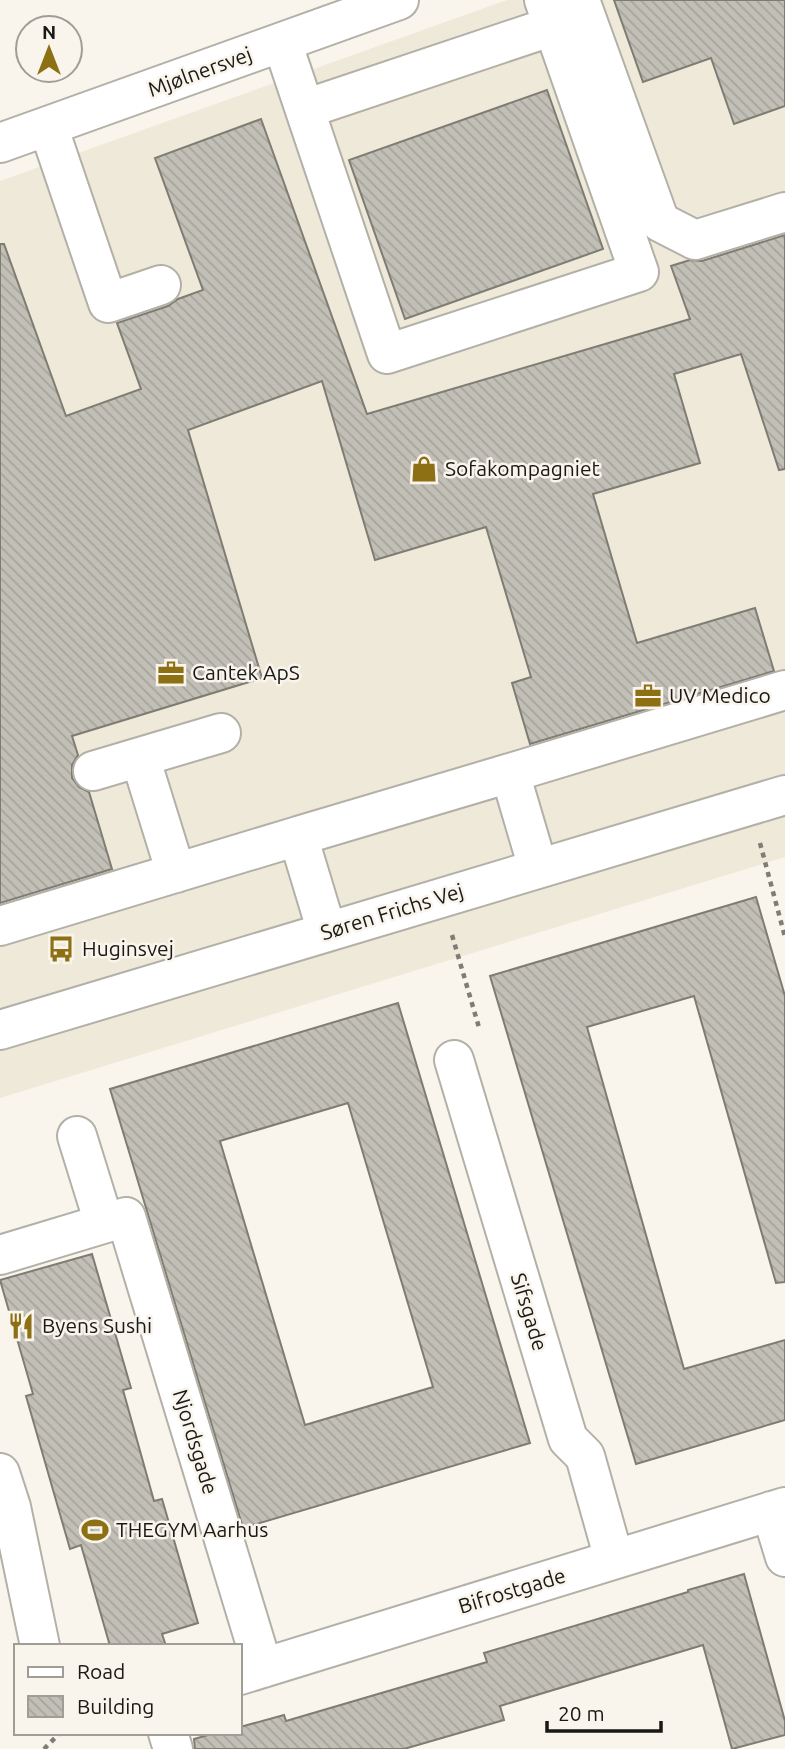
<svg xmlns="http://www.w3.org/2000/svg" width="785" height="1749" font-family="Ubuntu,sans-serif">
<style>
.built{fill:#efe9d9}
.building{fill:url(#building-back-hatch);stroke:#7f7c74;stroke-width:2;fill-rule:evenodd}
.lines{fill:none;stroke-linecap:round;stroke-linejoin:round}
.minor-casing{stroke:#b3b0a8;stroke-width:42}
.path{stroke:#7f7c76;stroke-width:4.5;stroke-dasharray:5 5;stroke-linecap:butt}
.minor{stroke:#fff;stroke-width:38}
.labels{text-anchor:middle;stroke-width:5;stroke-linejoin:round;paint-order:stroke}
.street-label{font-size:21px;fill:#1a1915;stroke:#f9f5ec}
.poi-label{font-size:21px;fill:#1a1915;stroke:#f9f5ec;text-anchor:start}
</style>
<defs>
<pattern id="building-back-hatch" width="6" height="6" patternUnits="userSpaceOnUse" patternTransform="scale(1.75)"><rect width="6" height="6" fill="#c2bfb6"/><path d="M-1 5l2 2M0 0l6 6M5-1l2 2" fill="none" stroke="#a6a49c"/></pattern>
</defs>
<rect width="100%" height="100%" fill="#f9f5ec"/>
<!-- built -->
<path class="built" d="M507,0H785V857L0,1098V181Z"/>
<!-- building -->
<path class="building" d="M614,0H785V106L734,124L711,58L643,82Z
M547,90L603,249L405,319L349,160Z
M261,119L367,414L690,319L671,266L690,260L702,261L785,235V469L779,470L741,354L674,374L700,463L593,494L637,643L755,608L774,671L530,744L512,683L531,677L486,527L375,560L322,381L188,430L262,678L72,736L78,755L72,765V778L79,787L89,792L112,869L0,903V244H4L66,416L141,389L117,323L168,306L178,299L203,290L155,158Z
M756,897L785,996V1282L776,1283L694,996L587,1027L684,1369L785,1340V1420L636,1464L490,976Z
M398,1003L530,1443L243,1528L110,1089ZM348,1103L433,1387L305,1425L220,1141Z
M92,1254L131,1388L123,1390L154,1501L162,1499L198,1623L162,1634L166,1646H110L81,1545L70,1549L26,1396L33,1394L0,1280Z
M744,1574L785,1721V1735L732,1749L703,1645L500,1706L504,1720L404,1749H195L194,1739L215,1733H240V1727L284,1715L286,1721L487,1662L484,1653L688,1592V1590Z"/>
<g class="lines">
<!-- minor casing -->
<g class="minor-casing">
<path id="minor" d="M580,0L660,222L695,240L785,212
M282,42L387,354L639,272L544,0
M305,109L553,26
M48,126L108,303L161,285
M0,143L399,0
M140,757L176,873
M93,771L221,733
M510,773L785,690
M0,926L298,836
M327,932L298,836L510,773L538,868
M0,1030L785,795
M454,1060L568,1439L585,1456L614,1559
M77,1136L104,1223
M0,1255L126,1217L263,1668
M0,1473L11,1507L40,1646
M771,1511L785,1557
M240,1675L785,1507
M168,1733L173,1749"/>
</g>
<!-- path -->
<path class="path" d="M760,843L785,937
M452,935L480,1031
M44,1749L60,1733"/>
<!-- minor -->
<use href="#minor" class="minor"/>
</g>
<!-- icons -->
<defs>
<g id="shop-bare" transform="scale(2.1)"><path d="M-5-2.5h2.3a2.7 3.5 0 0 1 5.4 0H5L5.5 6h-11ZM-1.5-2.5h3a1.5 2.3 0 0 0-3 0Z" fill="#8d7013" stroke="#f9f5ec" stroke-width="2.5" paint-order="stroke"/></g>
<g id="office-bare" transform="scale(2.1)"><path d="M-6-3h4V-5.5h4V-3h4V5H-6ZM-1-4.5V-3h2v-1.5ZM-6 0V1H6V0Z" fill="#8d7013" stroke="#f9f5ec" stroke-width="2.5" paint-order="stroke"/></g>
<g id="bus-bare" transform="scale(2.1)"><path d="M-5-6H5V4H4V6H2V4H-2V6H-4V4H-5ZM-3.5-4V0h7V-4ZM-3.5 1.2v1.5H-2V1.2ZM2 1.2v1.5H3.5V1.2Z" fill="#8d7013" stroke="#f9f5ec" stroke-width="2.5" paint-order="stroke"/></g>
<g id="restaurant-bare" transform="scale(2.1)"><path d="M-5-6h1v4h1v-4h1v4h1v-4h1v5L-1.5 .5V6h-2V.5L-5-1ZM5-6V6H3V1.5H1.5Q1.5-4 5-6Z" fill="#8d7013" stroke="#f9f5ec" stroke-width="2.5" paint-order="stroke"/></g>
<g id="stadium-bare" transform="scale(2.1)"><path d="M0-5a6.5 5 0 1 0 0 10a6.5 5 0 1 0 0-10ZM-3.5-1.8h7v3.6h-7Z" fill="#8d7013" stroke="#f9f5ec" stroke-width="2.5" paint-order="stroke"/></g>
</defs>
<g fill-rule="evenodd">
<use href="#shop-bare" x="424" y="469"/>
<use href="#office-bare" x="171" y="673"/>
<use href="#office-bare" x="648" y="696"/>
<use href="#bus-bare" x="61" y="949"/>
<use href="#restaurant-bare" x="21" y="1326"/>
<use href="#stadium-bare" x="95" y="1530"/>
</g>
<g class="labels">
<!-- street labels -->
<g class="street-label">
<text transform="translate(200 72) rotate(-20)" y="7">Mjølnersvej</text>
<text transform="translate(392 912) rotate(-17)" y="7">Søren Frichs Vej</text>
<text transform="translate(529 1312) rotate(73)" y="7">Sifsgade</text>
<text transform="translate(195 1442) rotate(73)" y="7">Njordsgade</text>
<text transform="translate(512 1591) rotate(-17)" y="7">Bifrostgade</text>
</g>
<!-- poi labels -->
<g class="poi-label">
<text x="445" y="476">Sofakompagniet</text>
<text x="192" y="680">Cantek ApS</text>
<text x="669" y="703">UV Medico</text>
<text x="82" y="956">Huginsvej</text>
<text x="42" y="1333">Byens Sushi</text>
<text x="116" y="1537">THEGYM Aarhus</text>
</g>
</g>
<!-- legend -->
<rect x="14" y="1644" width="228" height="91" fill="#f9f5ec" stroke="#a09d96" stroke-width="2"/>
<rect x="28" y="1667" width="35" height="10" fill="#ffffff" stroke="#a09d96" stroke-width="2"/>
<text x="77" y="1679" font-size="21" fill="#1a1915">Road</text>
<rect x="28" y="1696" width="35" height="21" fill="url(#building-back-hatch)" stroke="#a09d96" stroke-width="2"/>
<text x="77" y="1714" font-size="21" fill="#1a1915">Building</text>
<!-- north arrow -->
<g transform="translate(49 49)"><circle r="33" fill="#f9f5ec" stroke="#a09d96" stroke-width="2"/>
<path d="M0-5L12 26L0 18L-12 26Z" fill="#8d7013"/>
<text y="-10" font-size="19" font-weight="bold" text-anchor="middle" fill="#1a1915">N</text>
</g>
<!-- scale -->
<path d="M547 1721v10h114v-10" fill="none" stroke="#1a1915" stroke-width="3.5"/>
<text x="558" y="1721" font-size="21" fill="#1a1915" stroke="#f9f5ec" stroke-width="5" paint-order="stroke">20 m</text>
</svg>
